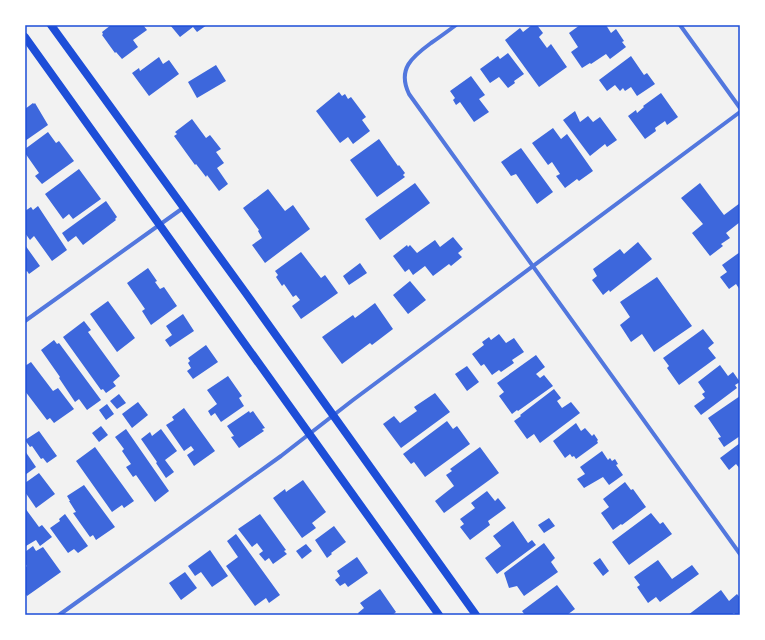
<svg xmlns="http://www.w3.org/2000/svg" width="765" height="640" font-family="Rubik,sans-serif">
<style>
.building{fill:#3d67dc}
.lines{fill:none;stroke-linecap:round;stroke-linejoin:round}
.minor{stroke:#5277de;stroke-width:4}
.secondary{stroke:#1d4ed8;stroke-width:8}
.neatline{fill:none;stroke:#1d4ed8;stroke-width:1.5}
</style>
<rect width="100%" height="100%" fill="#f2f2f2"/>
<!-- building -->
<path class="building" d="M111,25H143L147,30L133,40L138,47L122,59L116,52L115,53L102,35L103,34L102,32Z
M170,25H207L197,32L193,27L180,37Z
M532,25H537L543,33L539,37L547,48L551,44L567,67L539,87L505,40L520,28L523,32Z
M580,25H606L611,33L616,29L624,41L622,42L626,47L610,59L606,54L591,64L590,63L582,68L571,52L578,47L569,33Z
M508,53L524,74L514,81L515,83L508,88L499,77L490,83L480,69L498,56L500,59Z
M631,56L644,75L647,73L655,84L637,96L631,87L625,91L623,88L620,91L615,85L607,91L599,80Z
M159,57L163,64L169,60L179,74L149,96L132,73L139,68L140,71Z
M216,65L226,81L197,98L188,82Z
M471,76L485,95L479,99L489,112L474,122L460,102L456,105L453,100L455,98L450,91Z
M339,92L342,96L345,94L348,99L351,97L366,117L362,120L370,131L353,144L348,137L340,143L316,111Z
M661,93L678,117L667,125L665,121L655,128L656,131L645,139L628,116L636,110L637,113L644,107L643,106Z
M33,103L34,104L35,103L48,125L25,141V109Z
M575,111L580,122L588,116L593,122L600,117L617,140L607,147L605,144L590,156L563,120Z
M192,119L206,138L210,135L221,149L216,152L224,163L217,168L228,184L219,191L207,175L206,177L196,164L195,165L174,136L177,134L175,132Z
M553,128L561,139L567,134L593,171L579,181L577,179L565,188L556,176L560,174L552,162L548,165L532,143Z
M48,132L56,143L59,141L74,161L42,184L35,176L39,173L25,153V149Z
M379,139L398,166L399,165L405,173L403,175L405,177L377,197L350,160Z
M521,148L553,192L537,204L516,174L511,176L501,162Z
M79,169L101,199L73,219L69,214L63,219L45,194Z
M415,183L430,203L380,240L365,219Z
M700,183L724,215L740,203V222L726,233L730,238L721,244L723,246L710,256L692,233L703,224L681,198Z
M268,189L285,211L293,205L310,229L265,263L252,245L262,238L258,231L259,230L243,208Z
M106,201L117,217L115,219L116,220L83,245L76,236L68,242L62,233Z
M38,206L67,250L52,261L34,236L30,240L25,233V211L31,207L33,210Z
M453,237L463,249L458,253L462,257L451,266L449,264L433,276L425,266L413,275L409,269L405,272L393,256L407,245L408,247L410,245L417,253L435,240L440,247Z
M638,242L652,259L610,292L609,290L603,295L592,280L597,276L593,269L620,249L624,254Z
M25,245L40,266L29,274L27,271L25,272Z
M301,252L321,278L325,275L338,293L301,319L292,306L300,300L296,295L293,297L284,284L282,286L276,277L278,275L275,271Z
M740,252V290L736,284L729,289L720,277L727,272L722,265Z
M360,263L367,273L349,285L343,276Z
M148,268L157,281L155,282L160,289L164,287L177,306L151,325L142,311L145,309L127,283Z
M657,277L692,326L654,352L642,334L631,342L620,325L630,317L620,302Z
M410,281L426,300L408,314L393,295Z
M108,301L135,338L117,352L90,314Z
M375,303L393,329L372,345L370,343L342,364L322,337L353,315L355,318Z
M183,314L194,331L170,347L165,340L172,335L166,326Z
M84,321L91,330L88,332L120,376L113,382L116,386L106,393L103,389L101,390L63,337Z
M703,329L714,343L708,348L716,358L679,385L667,368L669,366L663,358Z
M499,334L506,343L514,338L524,352L512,360L514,363L501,372L499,370L492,375L484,364L481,366L472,354L484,345L482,342L489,337L491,340Z
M54,340L57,344L59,343L101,400L87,410L79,399L75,402L59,378L60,377L41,350Z
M206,345L218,362L193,379L187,371L191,368L188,363L190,361L188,358Z
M536,355L545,367L536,374L540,378L544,375L553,386L518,411L517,410L512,414L499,396L504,392L497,383Z
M31,362L53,391L58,388L74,409L54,423L50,418L47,420L25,391V366Z
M720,365L728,376L733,372L740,382L735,385L737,388L701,415L694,406L705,398L702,394L705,392L698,382Z
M467,366L479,382L467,391L455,374Z
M228,376L242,396L239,398L244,406L221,422L215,413L211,416L208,411L217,404L207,390Z
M554,389L561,398L557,401L562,408L571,402L580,413L540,443L534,434L527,439L514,421L521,416L520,415Z
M435,393L450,412L401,448L383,424L394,416L400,423L417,411L414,407Z
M119,394L126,403L117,409L110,401Z
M740,396V436L724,447L718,438L721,437L708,418Z
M138,402L148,415L132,428L122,414Z
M107,404L114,414L106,420L99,410Z
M184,408L215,451L194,466L187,455L194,450L191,446L184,451L166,425L174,420L172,417Z
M249,411L250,413L253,411L265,428L262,429L264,431L239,448L231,437L234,436L227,426Z
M447,421L453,429L457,426L470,444L425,477L414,462L411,464L403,454Z
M576,423L581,431L585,428L592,436L594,434L598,440L597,441L598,443L576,459L574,456L572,457L570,454L565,458L553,441Z
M101,426L108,435L99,442L92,433Z
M126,429L169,491L155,502L136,475L133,477L126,467L131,464L122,451L124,449L115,437Z
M161,429L177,451L165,460L174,472L166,478L156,463L157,462L141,439L150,432L152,436Z
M39,431L57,456L47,463L43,458L41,459L32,446L30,447L25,440Z
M740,443V469L736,464L729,470L720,458Z
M95,447L134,501L124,508L122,505L112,512L76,461Z
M480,447L499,473L444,513L435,501L454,486L446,475L452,471L450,469Z
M25,451L36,467L25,475Z
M602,451L608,460L610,458L612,461L615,459L618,464L616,465L623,475L609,485L603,477L584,488L577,479L585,474L580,467Z
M39,473L55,494L36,508L25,492V483Z
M303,480L326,512L312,523L316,528L302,538L273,498L285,489L286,492Z
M625,482L631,490L633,489L646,507L622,525L621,524L613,530L601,513L609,507L603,499Z
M84,485L115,527L96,540L93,535L90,537L73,513L76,512L69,501H70L67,496Z
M487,491L495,501L498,498L506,508L488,521L490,525L470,540L460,527L464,524L460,519L475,508L471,503Z
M25,508L39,527L42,525L52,537L40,546L36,540L26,546L25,544Z
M651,513L660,524L663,522L672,534L629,565L612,542Z
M65,514L88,546L78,553L74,549L68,553L50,528L60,521L59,519Z
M260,514L286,550L284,551L287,554L273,564L269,558L265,561L259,554L263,551L257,543L252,547L238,529Z
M549,518L555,526L544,533L538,525Z
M513,521L528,543L532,540L536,545L497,574L485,558L501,546L493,536Z
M334,526L346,542L331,553L332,554L327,558L315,540Z
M236,534L280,595L269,603L266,598L255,606L226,566L238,557L227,541Z
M544,543L555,558L551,562L558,572L524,596L517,586L509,588L504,573Z
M306,544L312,551L302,559L296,551Z
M33,546L36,551L43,547L61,572L27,596L25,593V568L27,566L25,563V552Z
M210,550L228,576L212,587L201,572L195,576L188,566Z
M357,557L368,573L348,587L345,583L340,586L335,580L340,576L337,571Z
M600,558L609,571L603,576L593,563Z
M658,560L672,579L692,565L699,574L660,602L656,597L648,603L637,587L640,585L634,577Z
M185,572L197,588L181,600L169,583Z
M557,585L575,609L567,615H525L522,611Z
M380,589L396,612L392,615H359L358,613L364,608L360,603Z
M721,590L729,601L737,594L740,598V615H736L734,613L731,615H688Z"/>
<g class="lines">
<!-- minor -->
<path class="minor" d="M456,25C448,31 440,37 431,43C412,57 397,69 409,94L740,554
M680,25L740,108
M25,321L183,208
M59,615L281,456L353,400L740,112"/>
<!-- secondary -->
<path class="secondary" d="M51,25L245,292L476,615
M25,37L439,615"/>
</g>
<!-- border -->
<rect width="765" height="640" fill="none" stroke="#ffffff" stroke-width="52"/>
<rect x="26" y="26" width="713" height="588" class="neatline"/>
</svg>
